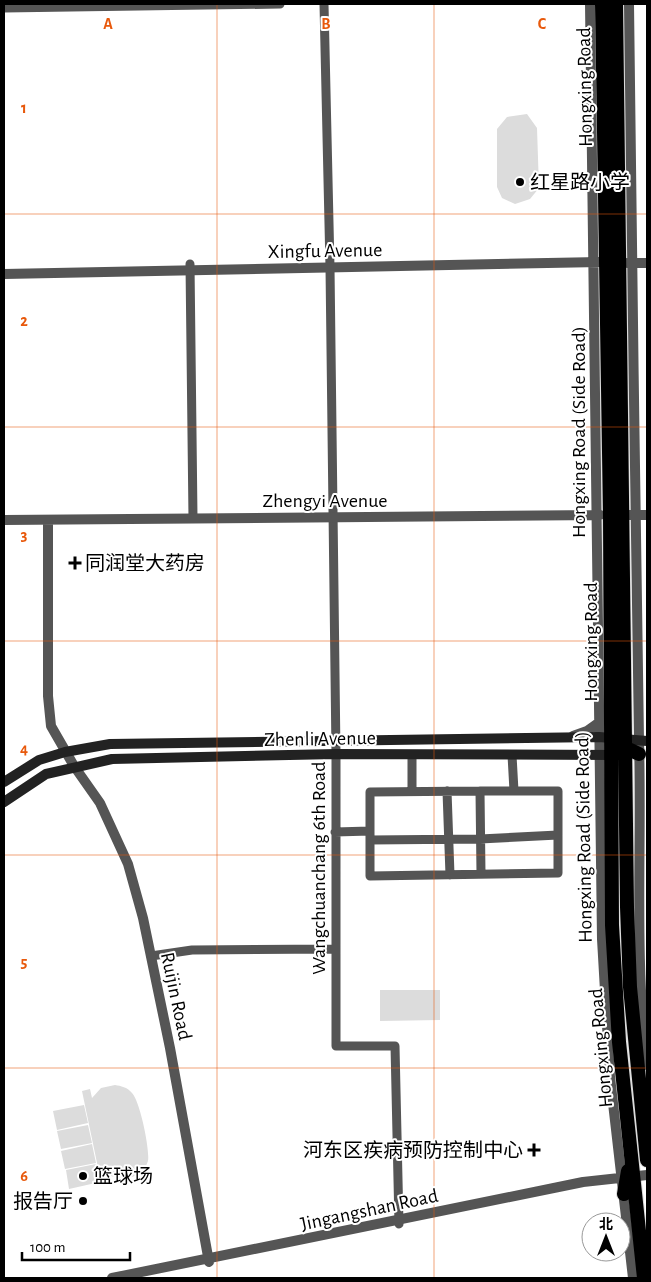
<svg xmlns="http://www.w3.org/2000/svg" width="651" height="1282" font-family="'Alegreya Sans','Noto Sans SC',sans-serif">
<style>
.green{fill:#dcdcdc}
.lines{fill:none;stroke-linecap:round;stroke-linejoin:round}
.trunk-casing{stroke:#dbdbdb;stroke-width:16}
.minor{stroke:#555;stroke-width:9}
.tertiary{stroke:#555;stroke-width:10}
.secondary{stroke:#222;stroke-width:10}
.trunk{stroke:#000;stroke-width:14}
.grid{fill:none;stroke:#e8590c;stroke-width:1;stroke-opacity:0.55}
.poi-dot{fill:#000;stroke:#fff;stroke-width:2}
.labels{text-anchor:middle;stroke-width:4;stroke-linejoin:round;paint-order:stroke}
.street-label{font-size:20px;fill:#000;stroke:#fff}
.poi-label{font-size:20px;fill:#000;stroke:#fff;text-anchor:start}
.grid-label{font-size:16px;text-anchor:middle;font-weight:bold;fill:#e8590c;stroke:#fff;stroke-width:4;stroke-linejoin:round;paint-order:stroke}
</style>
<rect width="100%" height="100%" fill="#fff"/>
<!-- green -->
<path class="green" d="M527,114L537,128L539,188L530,199L515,204L502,198L497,187V129L507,117Z
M380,990H440V1020L380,1021Z
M115,1085C121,1086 127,1087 132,1093C140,1101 150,1150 148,1161C143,1178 123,1182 109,1175L110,1180L101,1182L82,1091L90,1089L92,1098L101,1088Z
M84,1105L88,1123L57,1130L53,1111Z
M88,1125L92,1143L61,1149L57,1131Z
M92,1144L96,1163L65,1169L61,1151Z
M96,1164L100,1182L69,1189L66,1170Z"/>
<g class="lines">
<!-- trunk casing -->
<g class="trunk-casing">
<path id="trunk" d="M602,4L610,515L612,925L619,1042L644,1278
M616,4L627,907L630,987L647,1160
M620,745L639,754
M624,1194L628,1171"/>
</g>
<!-- minor -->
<path class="minor" d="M324,4L330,267L336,754V1046H395L399,1224
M4,8L280,4
M190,264L193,518
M412,755V791
M512,755L514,791
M447,791L450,875
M480,791H558V873L370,876V792Z
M480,791L481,874
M335,832L370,831
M370,840L480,839L558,835
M151,956L192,950L335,949"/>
<!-- tertiary -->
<path class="tertiary" d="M590,4L602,939L610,1077L633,1278
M629,4C633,249 634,495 639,740C642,848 634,957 647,1065
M627,263H647
M4,274L600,262
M627,515H647
M4,520L600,515
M48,520V696L51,726L74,766L100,803L128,864L143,918L170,1048L209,1262
M573,736L587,731L601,721
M112,1278L583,1182L647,1175"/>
<!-- secondary -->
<path class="secondary" d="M4,782L39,760L65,752L110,744L599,737L647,741
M4,802L46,774L112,759L336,754L617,755"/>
<!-- trunk -->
<use href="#trunk" class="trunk"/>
</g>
<!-- grid -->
<path class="grid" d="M217,4V1278M434,4V1278M4,214H647M4,427H647M4,641H647M4,855H647M4,1068H647"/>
<!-- markers -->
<g class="poi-dot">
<circle cx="520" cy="182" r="5"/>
<path d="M72.5 555.5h5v5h5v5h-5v5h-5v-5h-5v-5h5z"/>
<path d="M531.5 1142.5h5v5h5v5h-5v5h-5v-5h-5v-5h5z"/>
<circle cx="83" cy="1176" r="5"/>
<circle cx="83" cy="1201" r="5"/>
</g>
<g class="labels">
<!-- street labels -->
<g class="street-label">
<text transform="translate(584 87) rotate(-91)" y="7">Hongxing Road</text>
<text transform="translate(325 250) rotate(-1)" y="7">Xingfu Avenue</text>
<text transform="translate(578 432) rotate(-90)" y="7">Hongxing Road (Side Road)</text>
<text x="325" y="507">Zhengyi Avenue</text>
<text transform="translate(590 642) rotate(-90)" y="7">Hongxing Road</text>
<text transform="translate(320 738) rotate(-1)" y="7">Zhenli Avenue</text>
<text transform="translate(583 837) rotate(-91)" y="7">Hongxing Road (Side Road)</text>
<text transform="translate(318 868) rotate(-90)" y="7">Wangchuanchang 6th Road</text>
<text transform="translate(177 996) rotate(78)" y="7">Ruijin Road</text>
<text transform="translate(600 1048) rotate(-95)" y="7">Hongxing Road</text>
<text transform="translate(369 1209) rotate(-12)" y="7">Jingangshan Road</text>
</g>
<!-- poi labels -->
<g class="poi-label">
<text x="530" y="189">红星路小学</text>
<text x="85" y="570">同润堂大药房</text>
<text x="523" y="1157" text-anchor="end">河东区疾病预防控制中心</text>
<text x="93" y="1183">篮球场</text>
<text x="73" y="1208" text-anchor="end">报告厅</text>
</g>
</g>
<g class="grid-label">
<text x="108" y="29">A</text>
<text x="326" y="29">B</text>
<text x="542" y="29">C</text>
<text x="24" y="113">1</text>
<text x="24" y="326">2</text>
<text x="24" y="540">3</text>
<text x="24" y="754">4</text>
<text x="24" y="967">5</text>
<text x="24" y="1181">6</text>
</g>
<!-- border -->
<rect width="651" height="1282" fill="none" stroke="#000000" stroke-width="10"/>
<!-- north arrow -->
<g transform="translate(606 1237)"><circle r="24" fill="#ffffff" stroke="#999999"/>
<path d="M0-4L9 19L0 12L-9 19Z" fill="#000000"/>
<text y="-8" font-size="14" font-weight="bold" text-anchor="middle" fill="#000000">北</text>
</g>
<!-- scale -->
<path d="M22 1252v8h108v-8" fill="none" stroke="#000000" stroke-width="2.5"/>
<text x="30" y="1252" font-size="15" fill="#000000" stroke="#ffffff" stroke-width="4" paint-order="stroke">100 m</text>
</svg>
